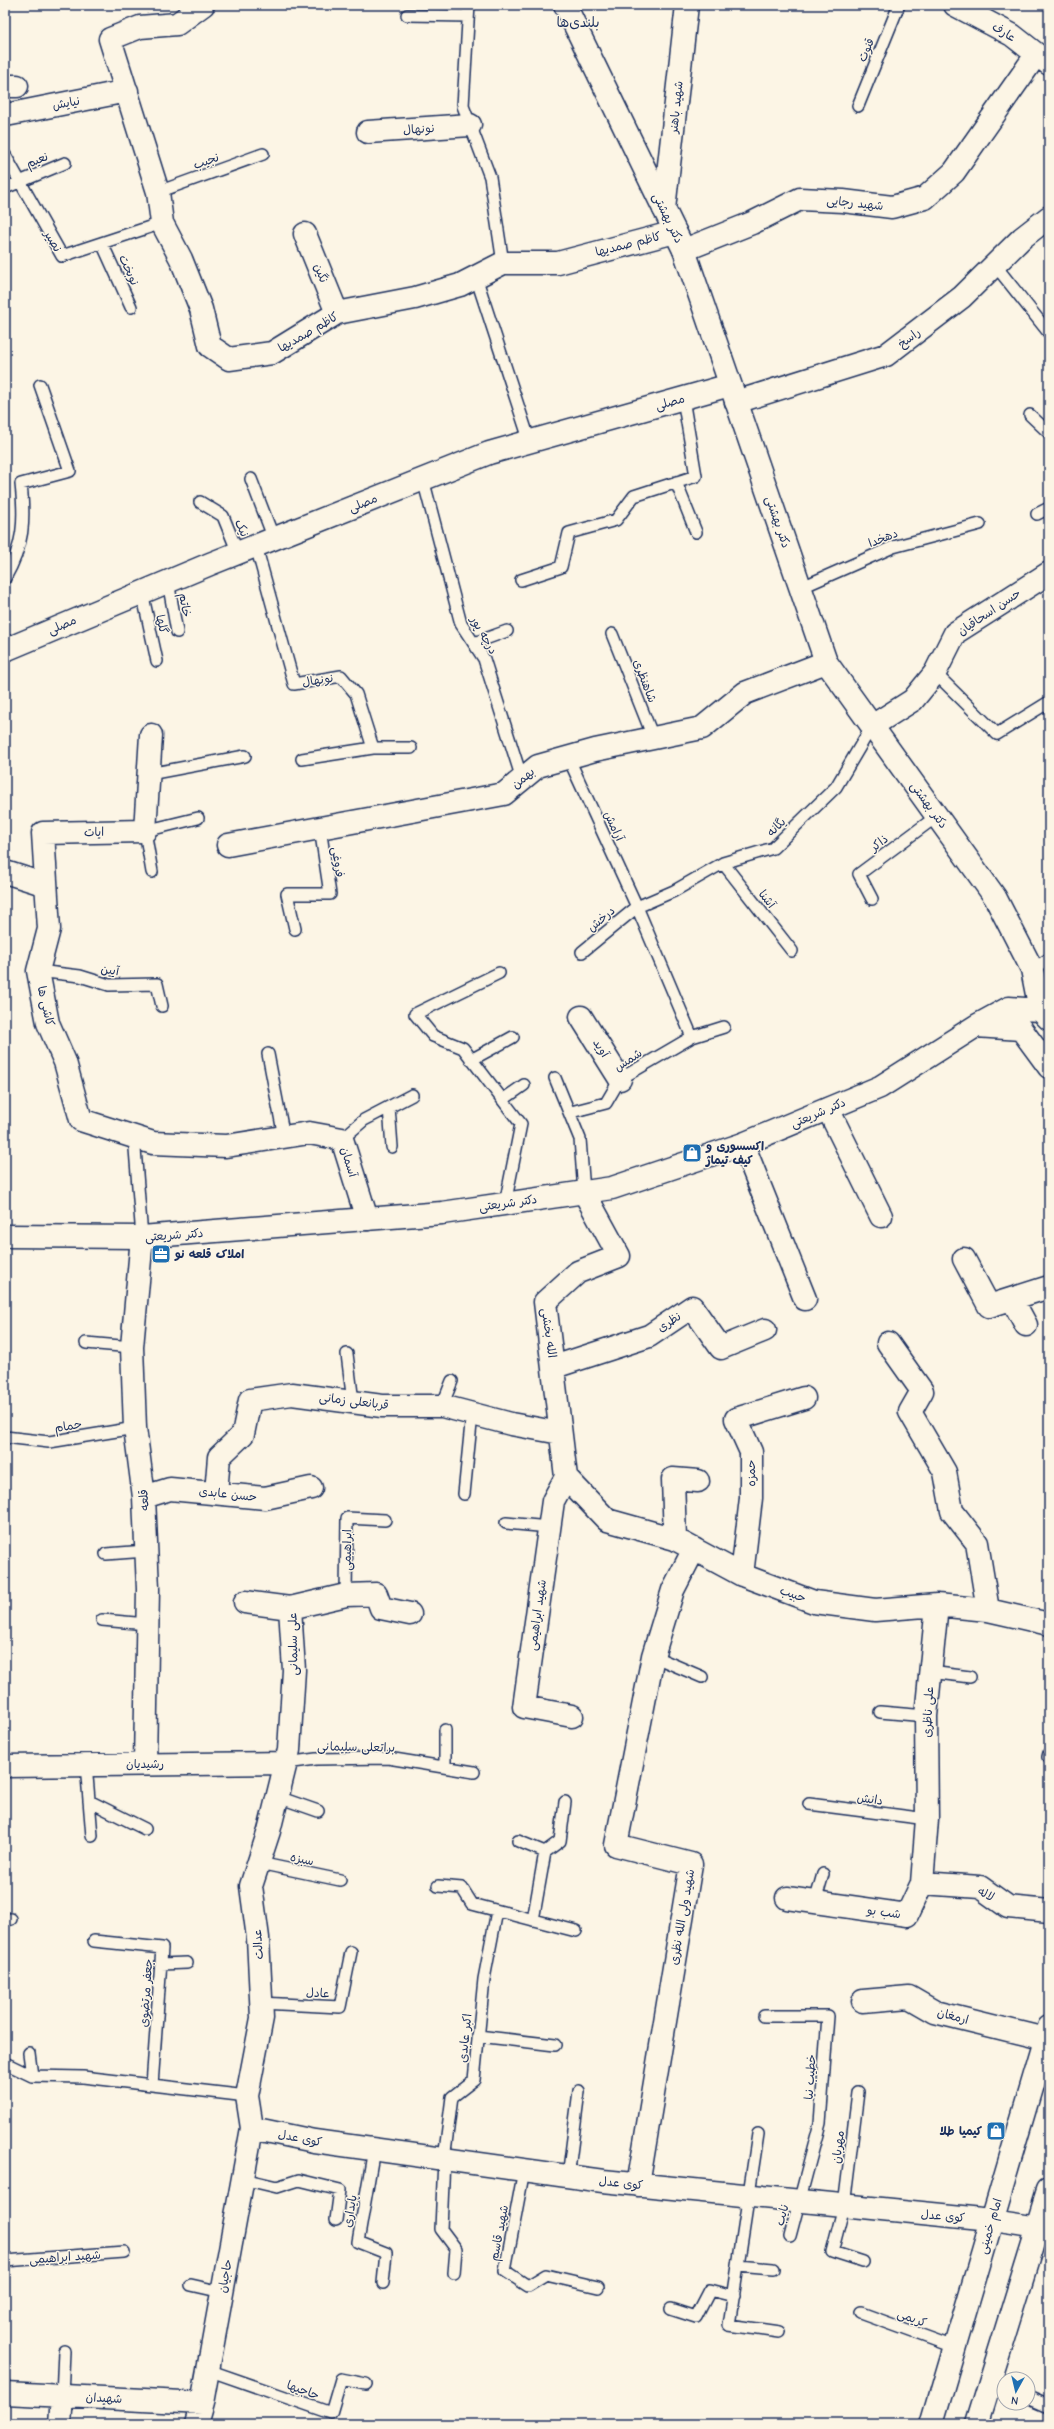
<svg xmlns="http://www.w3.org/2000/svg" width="1054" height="2429" font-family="'Comic Neue','Playpen Sans Arabic',sans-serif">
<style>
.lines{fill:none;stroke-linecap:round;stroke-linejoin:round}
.lane-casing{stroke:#1b2f5e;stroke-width:14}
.street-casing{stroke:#1b2f5e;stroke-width:25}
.secondary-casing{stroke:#1b2f5e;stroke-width:25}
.primary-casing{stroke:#1b2f5e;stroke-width:25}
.lane{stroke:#fcf5e5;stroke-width:11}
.street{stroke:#fcf5e5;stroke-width:22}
.secondary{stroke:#fcf5e5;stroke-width:22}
.primary{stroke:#fcf5e5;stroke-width:22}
.labels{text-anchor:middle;stroke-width:3;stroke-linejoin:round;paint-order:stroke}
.street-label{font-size:12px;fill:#1b2f5e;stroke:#fcf5e5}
.poi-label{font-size:12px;font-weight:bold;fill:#1b2f5e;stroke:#fcf5e5;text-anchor:start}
.quarter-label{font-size:14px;fill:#1b2f5e;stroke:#fcf5e5}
</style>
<rect width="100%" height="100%" fill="#fcf5e5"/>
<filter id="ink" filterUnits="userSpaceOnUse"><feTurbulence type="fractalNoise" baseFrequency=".025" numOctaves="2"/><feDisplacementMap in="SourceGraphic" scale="8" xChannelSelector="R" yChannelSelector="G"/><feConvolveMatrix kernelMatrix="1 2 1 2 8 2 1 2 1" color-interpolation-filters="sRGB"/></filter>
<g filter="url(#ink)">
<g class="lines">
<!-- lane casing -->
<g class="lane-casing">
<path id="lane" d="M469,5L463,106L490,177L503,263
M407,15L468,16
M858,106L899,5
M5,155L62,256L162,223
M5,188L65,163
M158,192L263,154
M102,243L131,307
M995,265L1049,333
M476,277L530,442
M1030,415L1049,433
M251,479L274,539
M423,479L461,624L484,659L522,779
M676,482L696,532
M200,502L223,516L238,553
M1037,514L1049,508
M256,546L294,684L341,676L356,694L373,748H411
M5,578C24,545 25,521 21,484L70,471L40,385
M521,580L561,567L569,533L616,520L634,496L696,476L683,399
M168,581L177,632
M800,588L893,547L980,524
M142,592L157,661
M612,634L653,737
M474,643L507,631
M935,673L997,734L1049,702
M568,757L637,907L692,1037
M302,759L373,748
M149,774L245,756
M723,863L792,951
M152,872L145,831L198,818
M872,899L859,874L937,816
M295,929L287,894H330L320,828
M582,952L637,907L674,891L723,863L773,848L836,787L872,726
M1032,969L1049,959
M38,971L80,976L109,985L157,984L162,1006
M499,973L415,1014L433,1036L463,1048L521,1124L505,1204
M268,1054L284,1137
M471,1060L513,1037
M555,1078L580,1139L584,1192
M504,1099L524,1085
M389,1107L392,1147
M571,1112L606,1103L620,1079L692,1037L724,1027
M134,1136L142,1237
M342,1139L364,1120L412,1095
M86,1343L132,1347
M347,1354L353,1402
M442,1406L452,1381
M5,1437L49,1442L135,1428
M464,1494L472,1414
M506,1523L549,1527
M106,1554L146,1551
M346,1595L347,1518L385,1520
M102,1620L147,1624
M653,1656L702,1677
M930,1672L970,1677
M880,1712L926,1716
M1048,1757L1049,1753
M286,1763L316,1759L388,1758L474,1772
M86,1764L92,1836
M445,1767V1730
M278,1797L318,1811
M89,1801L145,1829
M809,1804L927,1819
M518,1841L545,1852
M259,1863L340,1880
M438,1886L462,1888L472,1904L576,1931
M815,1902L823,1874
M5,1920L11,1919
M533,1920L545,1852L560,1841L565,1802
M94,1941L162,1948L152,2085
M161,1964L187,1963
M261,2003L340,2007L351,1952
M764,2016H828L820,2123L790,2236
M478,2036L555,2045
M29,2053L32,2076
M5,2063L32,2076L83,2077L247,2096
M858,2092L844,2206L832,2252L863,2262
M758,2134L729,2325L779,2332
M374,2149L358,2242L386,2253L383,2283
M524,2170L505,2271L528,2286L546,2275L598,2287
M568,2177L579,2091
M243,2179L277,2187L299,2180L340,2190L336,2220
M5,2261L124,2252
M738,2266L773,2269
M454,2273L456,2249L441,2229L444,2159L452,2097L474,2080L484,1979L497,1911
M191,2285L222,2292
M671,2309L696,2317L710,2290L734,2296
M861,2313L954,2347
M208,2370L331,2413L341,2379L366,2384
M991,2380L1004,2386
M62,2396L64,2351
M1028,2397L1049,2406"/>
</g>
<!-- street casing -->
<g class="street-casing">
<path id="street" d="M203,5L177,24L140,27L110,39L158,192L162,223L181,259L201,309L210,346L229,359L272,353L337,313L415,298L460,285L503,263H558L675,232
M955,5L1012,35L1049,64
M5,86H17
M6,115L127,91
M368,132L470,125
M664,209L687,5
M305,234L337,313
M684,250L752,223L800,199L843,201L892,207L925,198L954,172L1036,55
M736,402L886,355L962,297L1022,238L1049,217
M5,650L210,564L489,453L730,385
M872,726L913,700L935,673L955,633L1049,573
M151,735L145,831L43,833L49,929L38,971L48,1023L65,1062L81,1120L153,1143L226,1146L309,1133L342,1139L367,1219
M228,845L504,794L538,766L595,750L702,728L745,693L826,662
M5,872L46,885
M581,1017L620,1079
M828,1109L881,1216
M743,1144L805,1299
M142,1237L132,1347L135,1428L144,1497L148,1589L145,1764
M964,1259L989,1306L1049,1287
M1012,1299L1026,1325
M888,1343L922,1391L910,1412L945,1472L952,1511L977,1543L988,1610
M554,1367L649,1336L692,1307L721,1348L765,1330
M566,1477L607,1520L675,1539L742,1575L814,1602L875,1610L937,1605L988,1610L1049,1624
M566,1477L545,1302L578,1272L619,1256L584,1192
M566,1477L553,1501L524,1707L572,1716
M216,1493L219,1457L243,1434L250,1400L292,1394L382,1406H442L511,1424L560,1433
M144,1497L170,1489L265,1498L311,1488
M675,1539L673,1479L698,1481
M742,1575L751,1498V1452L736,1419L804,1398
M245,1602L290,1608
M5,1766L286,1763
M922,1883L980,1887L1008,1907L1049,1911
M787,1898L907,1915L922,1883L927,1819L926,1716L937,1605
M863,2001L909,1997L935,2012L1045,2039
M252,2128L314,2141L603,2181L992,2220
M638,2185L691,1864L616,1845L653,1656L673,1590L694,1549
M5,2393L202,2403
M60,2424L62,2396
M196,2424L202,2403L252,2128L247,2096L262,2018L258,1938L251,1886L269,1831L289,1750L294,1670L290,1608L346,1595L376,1594L381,1608L410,1614"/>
</g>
<!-- secondary casing -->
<g class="secondary-casing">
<path id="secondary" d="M565,5L684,250L826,662L995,897L1032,969L1040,1010
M976,1026L1021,1029L1049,1067
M5,1236L142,1237L190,1233L442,1213L612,1188L743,1144L880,1087L976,1026L1009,1008L1040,1010L1049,1019"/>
</g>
<!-- primary casing -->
<g class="primary-casing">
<path id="primary" d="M992,2220L1039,2227
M932,2424L1049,2027
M977,2424L1049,2191"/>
</g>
<!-- lane -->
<use href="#lane" class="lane"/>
<!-- street -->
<use href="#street" class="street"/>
<!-- secondary -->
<use href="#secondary" class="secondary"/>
<!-- primary -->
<use href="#primary" class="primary"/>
</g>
</g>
<!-- icons -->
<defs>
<g id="shop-square" transform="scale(1)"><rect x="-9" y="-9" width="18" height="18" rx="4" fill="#1f6fb2" stroke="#fcf5e5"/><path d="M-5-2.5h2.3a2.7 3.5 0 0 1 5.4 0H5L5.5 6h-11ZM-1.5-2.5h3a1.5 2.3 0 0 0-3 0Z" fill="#fff"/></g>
<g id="office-square" transform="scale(1)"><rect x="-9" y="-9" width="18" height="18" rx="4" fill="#1f6fb2" stroke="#fcf5e5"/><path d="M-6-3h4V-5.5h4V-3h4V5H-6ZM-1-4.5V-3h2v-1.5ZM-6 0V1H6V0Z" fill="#fff"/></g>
</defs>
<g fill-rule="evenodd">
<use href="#shop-square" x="692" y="1153"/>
<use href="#office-square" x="161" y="1254"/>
<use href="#shop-square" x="996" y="2131"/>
</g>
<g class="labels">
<!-- street labels -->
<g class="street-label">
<text transform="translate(1004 32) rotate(32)" y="4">عارف</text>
<text transform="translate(866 50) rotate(-68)" y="4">قنوت</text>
<text transform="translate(66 103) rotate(-11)" y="4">نیایش</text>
<text transform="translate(676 107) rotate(-84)" y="4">شهید باهنر</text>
<text transform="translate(419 129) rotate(-4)" y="4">نونهال</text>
<text transform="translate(37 160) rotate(-23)" y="4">نعیم</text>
<text transform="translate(206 161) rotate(-20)" y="4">نجیب</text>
<text transform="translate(855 203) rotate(6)" y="4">شهید رجایی</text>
<text transform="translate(668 218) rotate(64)" y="4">دکتر بهشتی</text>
<text transform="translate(53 241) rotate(60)" y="4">نصیر</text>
<text transform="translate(628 244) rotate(-14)" y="4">کاظم صمدیها</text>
<text transform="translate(129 270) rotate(66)" y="4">نوبخت</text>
<text transform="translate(321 273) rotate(68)" y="4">نگین</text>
<text transform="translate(308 332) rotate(-30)" y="4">کاظم صمدیها</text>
<text transform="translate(909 338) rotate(-37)" y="4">راسخ</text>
<text transform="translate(670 402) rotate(-16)" y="4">مصلی</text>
<text transform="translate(363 503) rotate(-22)" y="4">مصلی</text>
<text transform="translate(778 522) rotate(71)" y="4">دکتر بهشتی</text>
<text transform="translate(242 528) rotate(67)" y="4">نیک</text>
<text transform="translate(883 538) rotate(-21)" y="4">دهخدا</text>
<text transform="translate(185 605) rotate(81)" y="4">خاتم</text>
<text transform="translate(989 612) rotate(-34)" y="4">حسن اسحاقیان</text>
<text transform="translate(162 624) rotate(78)" y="4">گلها</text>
<text transform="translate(62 625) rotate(-23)" y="4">مصلی</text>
<text transform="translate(484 635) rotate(60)" y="4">درچه پور</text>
<text transform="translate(318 680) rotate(-9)" y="4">نونهال</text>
<text transform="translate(645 681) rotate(69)" y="4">شاهنظری</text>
<text transform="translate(523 778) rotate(-40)" y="4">بهمن</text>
<text transform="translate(929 805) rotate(54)" y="4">دکتر بهشتی</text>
<text transform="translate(614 826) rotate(65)" y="4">آرامش</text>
<text transform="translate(776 827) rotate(-44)" y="4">یگانه</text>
<text transform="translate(94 832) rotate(-1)" y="4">ایات</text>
<text transform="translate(879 843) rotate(-37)" y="4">ذاکر</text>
<text transform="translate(338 862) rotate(82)" y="4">فروغی</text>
<text transform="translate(767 899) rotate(52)" y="4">آشنا</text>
<text transform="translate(601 919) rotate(-40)" y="4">درخش</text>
<text transform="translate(110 970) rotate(9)" y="4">آیین</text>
<text transform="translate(46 1006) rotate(77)" y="4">کاشی ها</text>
<text transform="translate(601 1048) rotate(58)" y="4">آوید</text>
<text transform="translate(628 1060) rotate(-34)" y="4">شمس</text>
<text transform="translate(818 1113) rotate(-23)" y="4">دکتر شریعتی</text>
<text transform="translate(349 1162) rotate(73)" y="4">آسمان</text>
<text transform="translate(508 1203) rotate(-8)" y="4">دکتر شریعتی</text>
<text transform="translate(174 1235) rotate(-4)" y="4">دکتر شریعتی</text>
<text transform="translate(669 1322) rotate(-33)" y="4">نظری</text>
<text transform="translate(549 1333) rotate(82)" y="4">الله بخشی</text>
<text transform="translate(354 1401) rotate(7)" y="4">قربانعلی زمانی</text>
<text transform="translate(68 1426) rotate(-9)" y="4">حمام</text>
<text transform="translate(751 1473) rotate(-91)" y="4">حمزه</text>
<text transform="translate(228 1494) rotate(6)" y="4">حسن عابدی</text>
<text transform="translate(144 1500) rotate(-94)" y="4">قلعه</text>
<text transform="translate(347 1550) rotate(-89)" y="4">ابراهیمی</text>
<text transform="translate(793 1594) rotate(20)" y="4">حبیب</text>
<text transform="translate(537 1615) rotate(-82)" y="4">شهید ابراهیمی</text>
<text transform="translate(293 1644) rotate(-91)" y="4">علی سلیمانی</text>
<text transform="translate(928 1712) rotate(-87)" y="4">علی ناظری</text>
<text transform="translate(356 1747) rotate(1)" y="4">براتعلی سلیمانی</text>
<text x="145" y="1768">رشیدیان</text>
<text transform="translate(870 1799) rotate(8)" y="4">دانش</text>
<text transform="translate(302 1859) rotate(12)" y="4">سبزه</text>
<text transform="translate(986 1894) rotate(28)" y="4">لاله</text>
<text transform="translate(884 1912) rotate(8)" y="4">شب بو</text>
<text transform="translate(682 1917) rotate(-80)" y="4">شهید ولی الله نظری</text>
<text transform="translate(258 1944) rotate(-94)" y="4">عدالت</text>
<text transform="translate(146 1993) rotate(-86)" y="4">جعفر مرتضوی</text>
<text transform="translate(318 1993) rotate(3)" y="4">عادل</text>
<text transform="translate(953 2016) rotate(15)" y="4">ارمغان</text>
<text transform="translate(465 2038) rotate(-84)" y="4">اکبر عابدی</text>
<text transform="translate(810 2077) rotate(-86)" y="4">خطیب نیا</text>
<text transform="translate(300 2138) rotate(11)" y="4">کوی عدل</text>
<text transform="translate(838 2147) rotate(-83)" y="4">مهربان</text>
<text transform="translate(621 2183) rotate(6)" y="4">کوی عدل</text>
<text transform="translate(350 2211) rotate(-80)" y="4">پایداری</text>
<text transform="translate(782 2215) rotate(-75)" y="4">نایب</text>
<text transform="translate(943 2216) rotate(5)" y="4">کوی عدل</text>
<text transform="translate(990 2226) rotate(-74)" y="4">امام خمینی</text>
<text transform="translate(499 2233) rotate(-79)" y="4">شهید قاسم</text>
<text transform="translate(65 2257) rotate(-4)" y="4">شهید ابراهیمی</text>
<text transform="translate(225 2276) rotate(-80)" y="4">حاجیان</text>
<text transform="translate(912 2318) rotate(20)" y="4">کریمی</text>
<text transform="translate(303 2390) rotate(20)" y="4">حاجیها</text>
<text transform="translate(104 2398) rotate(3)" y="4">شهیدان</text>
</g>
<!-- poi labels -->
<g class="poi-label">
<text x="706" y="1150">اکسسوری و<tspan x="706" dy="14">کیف تیماژ</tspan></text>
<text x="175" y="1258">املاک قلعه نو</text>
<text x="982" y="2135" text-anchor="end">کیمیا طلا</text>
</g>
<!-- quarter labels -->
<g class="quarter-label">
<text x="578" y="27">بلندی‌ها</text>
</g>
</g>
<!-- margin -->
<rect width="1054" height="2429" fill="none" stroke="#fcf5e5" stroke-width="20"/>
<rect x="10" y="10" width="1034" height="2409" fill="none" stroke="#1b2f5e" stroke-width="1.5" filter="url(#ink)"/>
<!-- north arrow -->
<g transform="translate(1016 2391) rotate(188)"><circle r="19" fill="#fcf5e5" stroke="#a2a6af"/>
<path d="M0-3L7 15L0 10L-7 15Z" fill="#1f6fb2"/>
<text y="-6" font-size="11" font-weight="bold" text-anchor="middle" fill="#1b2f5e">N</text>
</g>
</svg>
